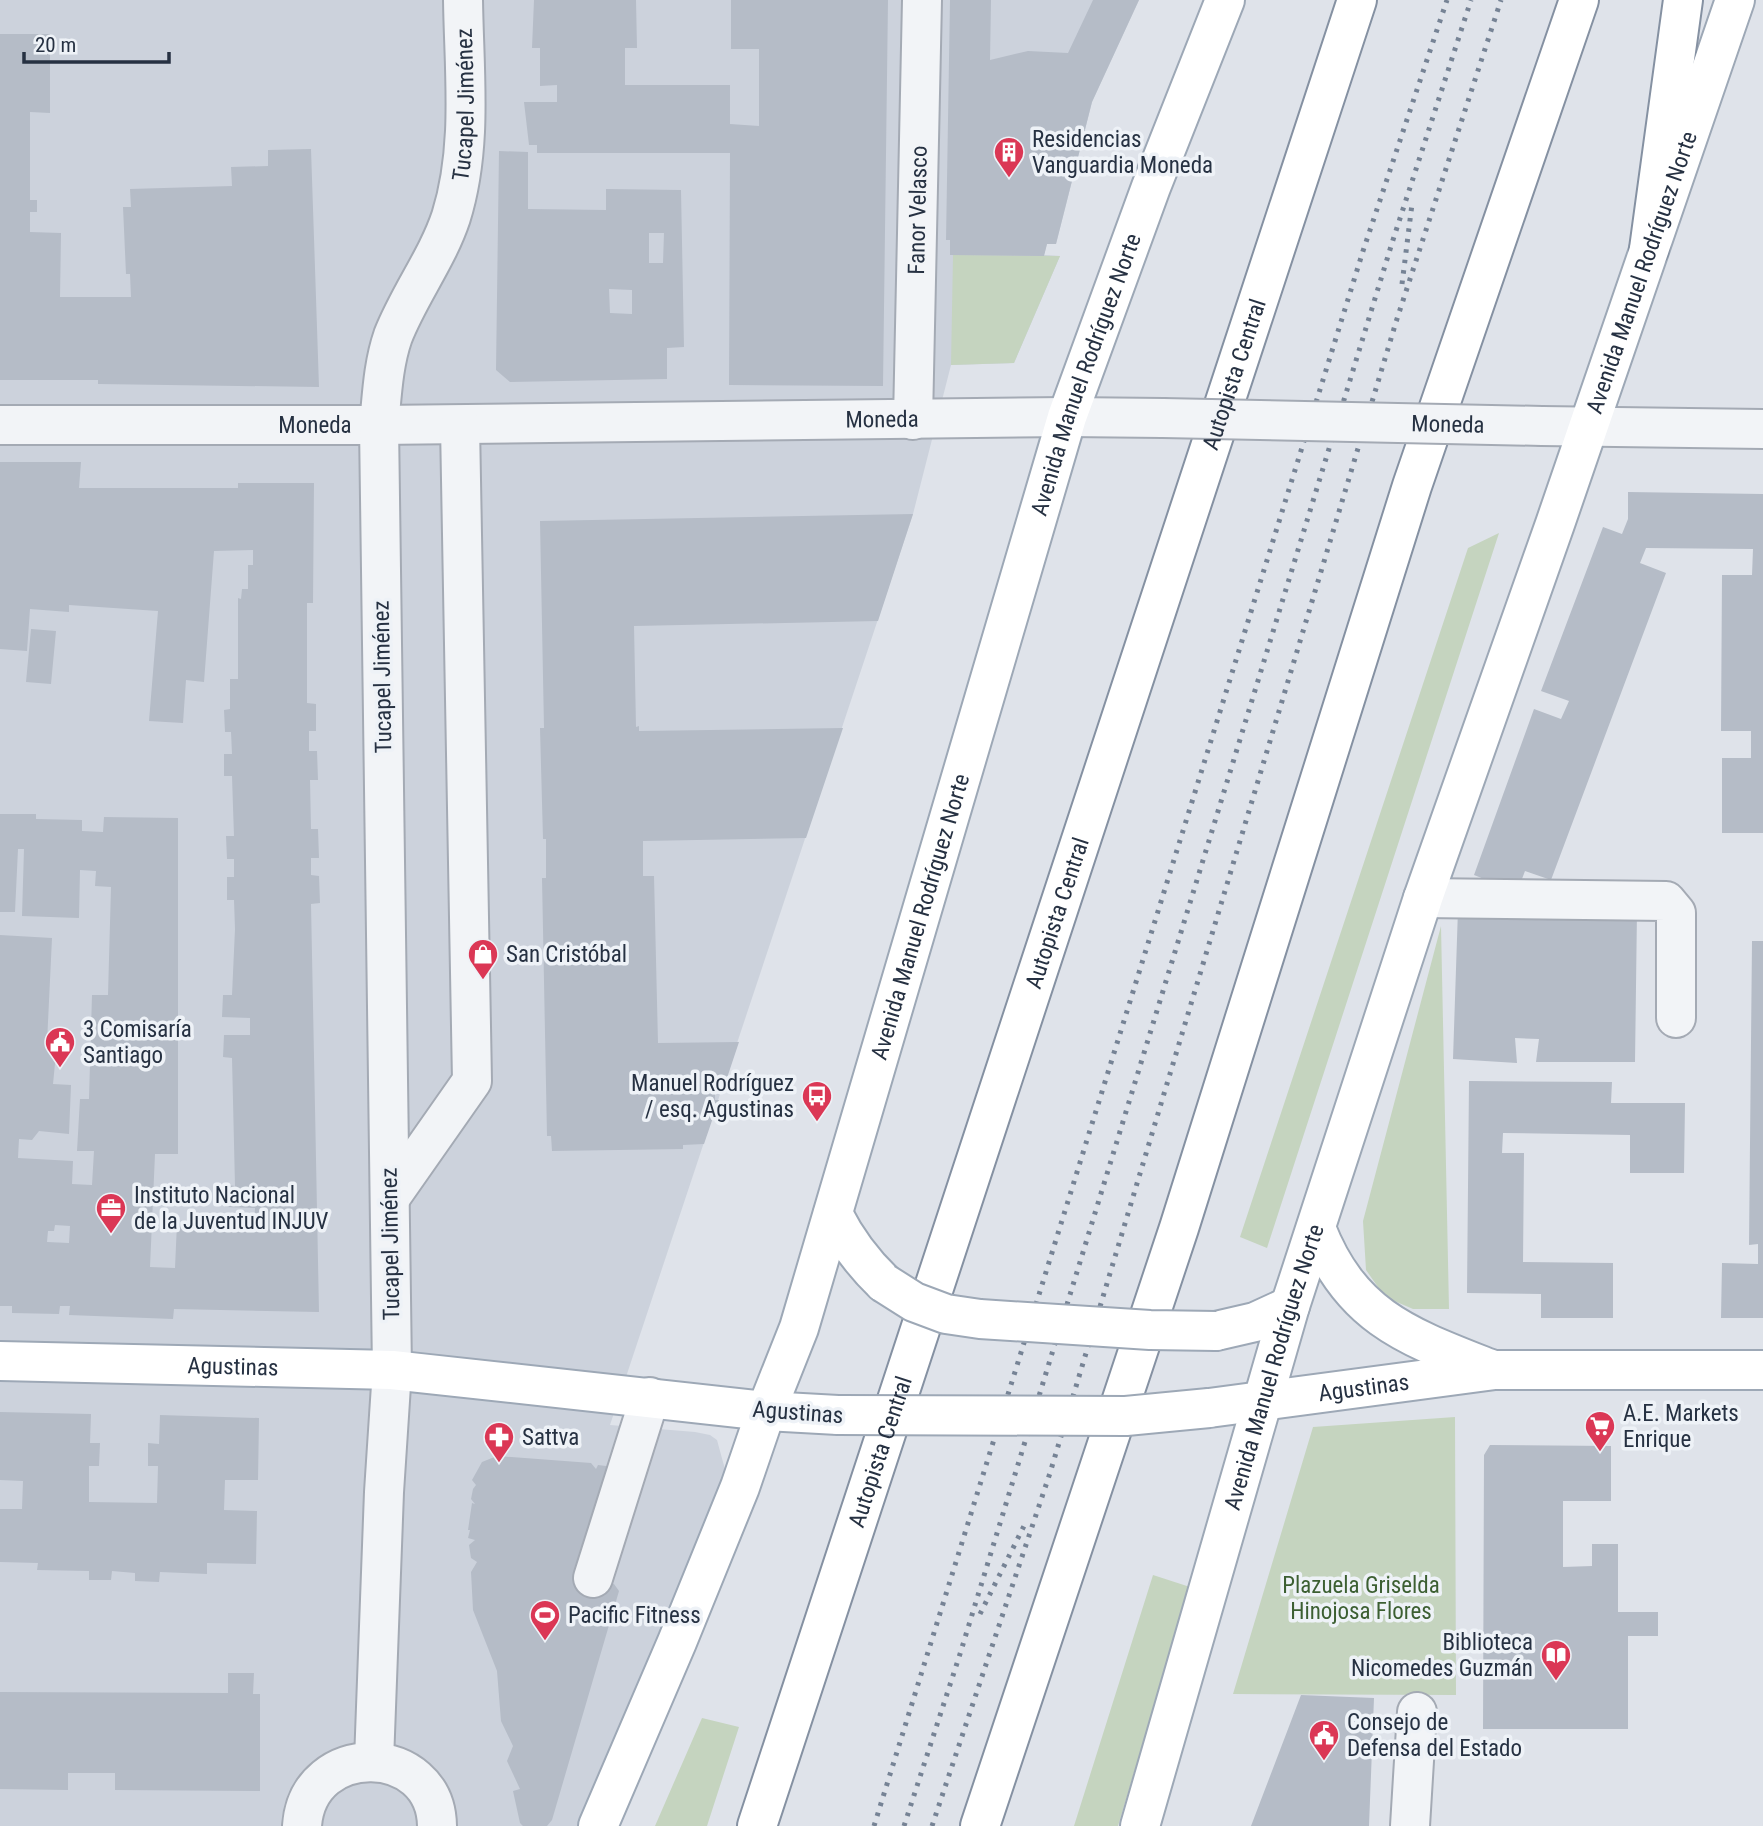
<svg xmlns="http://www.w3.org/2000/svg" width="1763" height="1826" font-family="'Roboto Condensed',sans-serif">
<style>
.built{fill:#ccd2dc}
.green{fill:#c5d4bf}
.building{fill:#b5bcc7;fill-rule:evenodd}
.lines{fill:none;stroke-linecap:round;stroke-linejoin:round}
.minor-casing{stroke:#a4aab4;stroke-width:42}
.major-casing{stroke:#9da8b6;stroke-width:42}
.highway-casing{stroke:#8591a2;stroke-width:42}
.minor{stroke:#f2f4f7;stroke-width:38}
.major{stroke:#fff;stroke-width:38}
.highway{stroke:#fff;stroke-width:38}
.rail{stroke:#768395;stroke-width:5;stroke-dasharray:3.5 7;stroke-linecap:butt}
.minor-bridge-casing{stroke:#a4aab4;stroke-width:42;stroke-linecap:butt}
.major-bridge-casing{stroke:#9da8b6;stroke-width:42;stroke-linecap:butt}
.minor-bridge{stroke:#f2f4f7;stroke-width:38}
.major-bridge{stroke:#fff;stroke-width:38}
.labels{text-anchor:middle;stroke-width:7;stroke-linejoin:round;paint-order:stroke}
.street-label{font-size:23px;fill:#263142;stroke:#eef2f7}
.poi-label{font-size:23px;fill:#263142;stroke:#eef2f7;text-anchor:start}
.park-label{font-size:23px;fill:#3c5f32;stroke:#eef2f7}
</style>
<rect width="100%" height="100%" fill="#dfe3ea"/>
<!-- built -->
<path class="built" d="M0,0H1139L1092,102L1056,244H1047L1044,255L1060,256L1014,363L951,365L913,514L610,1425L695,1432L710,1435L717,1440L732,1495L590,1826H0Z"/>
<!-- green -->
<path class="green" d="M953,255L1060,256L1014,363L951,365Z
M1499,533L1267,1248L1240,1237L1468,548Z
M1441,926L1449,1309H1413L1385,1297L1366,1270L1363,1221Z
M1455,1417L1456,1695L1233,1694L1313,1427Z
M1153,1575L1190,1587L1118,1826H1074Z
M702,1718L739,1727L707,1826H655Z"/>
<!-- building -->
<path class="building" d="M534,0H636L637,48H625V85H730V124L759,126V49H731V0H888L883,386L729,385L730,153H537V145H529L524,102H557V85L540,86V48H532Z
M950,0H991L990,60L1028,51L1068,53L1093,0H1139L1092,102L1056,244H1047L1044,256L950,255V240H946Z
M0,34H50V113L30,112V200H37V212H30V232L61,233L60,297H131L130,274H126L123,207H131L130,189L232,186L231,167L268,166V150L311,149L319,387L98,384V380H0Z
M499,151L528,152V209L606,210V189L681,190L684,347L667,348V379L510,382L496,370ZM649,233H664L663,263H649ZM609,289L632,290V314L610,313Z
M0,462H81L79,488H238V483H314L313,603H307V703L316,704V731H309V751H317L318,780H310L311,829H318L319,858H311V875L319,876L320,903L311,904L319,1312L174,1309L173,1319L69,1315L70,1306H60L59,1314L12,1313V1306H0V935L52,938L47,1043H57L53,1084L71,1085L69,1134L39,1131L32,1140L19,1139L18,1158L73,1161L72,1184L92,1185L94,1151H77L80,1099H89L92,995H108L111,887L95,886L96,871L80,870L79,918L22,916L24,849H18L15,912H0V814H36V819L82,820V831L103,832L104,817L178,818V1154H155L150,1267L175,1268L177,1223L254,1226L255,1208L225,1207L226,1185L235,1186L232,1058L223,1057L224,1035H250V1018L222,1017L223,995H232L235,929L234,900H227V877H234V859H227L226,836H234L233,807L232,776H224V754H232L231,732H225L224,710L230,709V679H238V598L241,599L242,589H248V565H253V550L214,551L204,682L186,680L183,723L149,721L158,611L69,605V612L30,609L27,651L0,649ZM55,1225L70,1226L69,1243L47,1242L48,1231H54Z
M1628,492L1763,494V833H1722V758H1751V731H1721L1722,575H1752L1753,549L1646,548L1640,563L1666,573L1551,880L1525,871L1517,892L1474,875L1534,709L1561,719L1569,701L1541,691L1603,527L1622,534L1628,519Z
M913,514L878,621L634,626L636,727L639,726V731L843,728L806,838L643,841V876H654L658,1043L739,1042L722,1093H715V1100H719L704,1144L683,1145V1149L552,1151L551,1136H547L542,878H546V839H543L540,728H544L540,521Z
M31,629L56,631L51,684L26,682Z
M1458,909L1637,911L1635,1062H1536L1539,1039L1515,1038L1517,1063L1453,1059Z
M1752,941H1763V1318H1721L1722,1263L1758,1264V1244L1749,1245Z
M1469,1081L1612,1082L1611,1103H1685L1684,1173H1630V1135L1503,1133L1502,1153H1524L1523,1262L1613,1263V1318H1541V1294L1467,1293Z
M0,1412L91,1414L90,1443H100L99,1466H89V1502L157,1503L158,1466H148V1443L159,1444L160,1415L259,1418L258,1480H225L224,1510L257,1511L256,1564L207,1563V1574L160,1572L159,1582L135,1581V1573L112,1571L111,1580H89V1571L37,1570L38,1563L0,1562V1509H22L23,1481L0,1480Z
M1490,1445L1611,1446V1501H1563V1567L1592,1566V1544H1618V1612H1658V1636H1628V1729H1483L1484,1455Z
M497,1456L591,1463L596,1469L598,1465L606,1466L612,1472L582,1575L614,1584L619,1591L552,1820L547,1826H523L520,1823L513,1791L520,1789L507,1761L513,1746L501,1721L497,1671L473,1610L471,1572L477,1562L471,1558L469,1545L475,1540L468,1538L470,1530H468L472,1503L475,1504L471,1499L473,1489L476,1485L472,1480L482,1462Z
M228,1673H254L253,1694H260V1791L115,1790V1773H68V1790L0,1789V1692L228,1693Z
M1301,1695L1374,1698L1369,1826H1251Z"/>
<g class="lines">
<!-- minor casing -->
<g class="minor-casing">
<g id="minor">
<path id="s1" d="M913,420L922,0"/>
<path id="s2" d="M0,425H379L1067,417L1163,418"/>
<path d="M1542,426L1763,429"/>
<path d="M1423,898L1666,901L1676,913V1018"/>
<path d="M390,1198L472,1081L460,425"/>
<path d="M593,1578L650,1397"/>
<path id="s3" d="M374,1761L384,1492L392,1370L379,425C382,395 383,365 393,336C409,295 437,259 451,217C473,147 464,72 463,0"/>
<path d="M302,1826C308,1739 436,1743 437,1826"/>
<path d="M1410,1826L1417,1712"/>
</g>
</g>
<!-- major casing -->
<g class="major-casing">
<g id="major">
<path d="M833,1214C847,1242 862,1262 884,1283"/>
<path d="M1316,1228C1351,1318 1409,1337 1493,1370"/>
<path d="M1216,1331L1255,1322L1290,1306"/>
<path id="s4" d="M0,1361L392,1370L766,1411L838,1415"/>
<path id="s5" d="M1209,1408L1495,1370H1763"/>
<path id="s6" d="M598,1826L677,1642L740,1487L766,1411L799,1328L1067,417L1151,187L1225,0"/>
<path id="s7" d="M1140,1826L1290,1306L1423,898L1555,524L1735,0"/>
</g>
</g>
<!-- highway casing -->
<g class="highway-casing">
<g id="highway">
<path d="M1649,249L1683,0"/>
<path id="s8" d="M757,1826L1357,0"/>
<path d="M980,1826L1179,1228L1412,486L1579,0"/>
</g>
</g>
<!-- minor -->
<use href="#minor" class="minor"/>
<!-- major -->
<use href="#major" class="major"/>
<!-- highway -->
<use href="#highway" class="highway"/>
<!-- rail -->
<path class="rail" d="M1402,284L1412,204
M980,1614L1024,1526
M874,1826L1363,251L1447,0
M904,1826L960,1654L1392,243L1471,0
M932,1826L1050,1473L1396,322L1501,0"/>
<!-- minor-bridge casing -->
<g class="minor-bridge-casing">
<g id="minor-bridge">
<path id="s9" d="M1163,418L1542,426"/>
</g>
</g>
<!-- major-bridge casing -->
<g class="major-bridge-casing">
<path id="major-bridge" d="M884,1283L914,1302L946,1314L980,1319L1150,1330L1216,1331
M838,1415L1126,1416L1209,1408"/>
</g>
<!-- minor-bridge -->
<use href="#minor-bridge" class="minor-bridge"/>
<!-- major-bridge -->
<use href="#major-bridge" class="major-bridge"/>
</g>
<!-- icons -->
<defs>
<g id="building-pin" transform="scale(1.575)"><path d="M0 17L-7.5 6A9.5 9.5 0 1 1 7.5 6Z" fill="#db3755" stroke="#eef2f7"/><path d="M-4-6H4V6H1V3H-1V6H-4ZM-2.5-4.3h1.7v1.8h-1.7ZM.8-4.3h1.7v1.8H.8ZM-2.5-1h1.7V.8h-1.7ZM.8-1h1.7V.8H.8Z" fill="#fff"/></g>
<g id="shop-pin" transform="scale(1.575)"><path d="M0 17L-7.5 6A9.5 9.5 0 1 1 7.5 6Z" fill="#db3755" stroke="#eef2f7"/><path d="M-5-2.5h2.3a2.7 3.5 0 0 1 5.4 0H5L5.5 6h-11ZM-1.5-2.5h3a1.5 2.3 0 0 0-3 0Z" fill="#fff"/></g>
<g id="civic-pin" transform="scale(1.575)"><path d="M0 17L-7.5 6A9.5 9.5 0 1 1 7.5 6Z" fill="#db3755" stroke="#eef2f7"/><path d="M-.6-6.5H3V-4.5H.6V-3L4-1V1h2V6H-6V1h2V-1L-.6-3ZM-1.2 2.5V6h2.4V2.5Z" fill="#fff"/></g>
<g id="bus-pin" transform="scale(1.575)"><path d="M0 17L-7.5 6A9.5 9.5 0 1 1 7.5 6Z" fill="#db3755" stroke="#eef2f7"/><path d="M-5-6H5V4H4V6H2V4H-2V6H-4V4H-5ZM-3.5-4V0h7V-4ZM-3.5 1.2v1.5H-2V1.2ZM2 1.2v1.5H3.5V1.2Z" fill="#fff"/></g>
<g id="office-pin" transform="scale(1.575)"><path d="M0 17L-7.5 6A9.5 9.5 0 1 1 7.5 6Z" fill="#db3755" stroke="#eef2f7"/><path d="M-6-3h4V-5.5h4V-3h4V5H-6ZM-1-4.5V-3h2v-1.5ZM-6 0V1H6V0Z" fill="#fff"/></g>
<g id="supermarket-pin" transform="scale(1.575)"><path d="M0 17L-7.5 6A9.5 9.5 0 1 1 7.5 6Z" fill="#db3755" stroke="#eef2f7"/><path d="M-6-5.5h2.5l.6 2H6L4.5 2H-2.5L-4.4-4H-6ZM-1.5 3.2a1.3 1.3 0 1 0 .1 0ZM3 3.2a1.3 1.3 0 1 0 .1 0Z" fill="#fff"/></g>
<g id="pharmacy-pin" transform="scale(1.575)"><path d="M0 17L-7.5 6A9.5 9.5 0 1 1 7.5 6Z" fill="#db3755" stroke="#eef2f7"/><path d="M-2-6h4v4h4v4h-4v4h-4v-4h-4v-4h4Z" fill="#fff"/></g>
<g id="stadium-pin" transform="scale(1.575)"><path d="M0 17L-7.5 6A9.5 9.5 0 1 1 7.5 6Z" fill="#db3755" stroke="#eef2f7"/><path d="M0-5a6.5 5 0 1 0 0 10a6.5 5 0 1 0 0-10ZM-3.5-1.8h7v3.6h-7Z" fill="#fff"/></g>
<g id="library-pin" transform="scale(1.575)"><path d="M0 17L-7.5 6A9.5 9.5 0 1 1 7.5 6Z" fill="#db3755" stroke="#eef2f7"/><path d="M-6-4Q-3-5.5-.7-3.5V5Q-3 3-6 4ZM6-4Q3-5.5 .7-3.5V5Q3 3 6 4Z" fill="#fff"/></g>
</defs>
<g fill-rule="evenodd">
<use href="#building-pin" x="1009" y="152"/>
<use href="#shop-pin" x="483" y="954"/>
<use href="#civic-pin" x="60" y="1042"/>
<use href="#bus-pin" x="817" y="1096"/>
<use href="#office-pin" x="111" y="1208"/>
<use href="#supermarket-pin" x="1600" y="1426"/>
<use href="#pharmacy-pin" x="499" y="1437"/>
<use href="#stadium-pin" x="545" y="1615"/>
<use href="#library-pin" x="1556" y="1655"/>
<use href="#civic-pin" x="1324" y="1735"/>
</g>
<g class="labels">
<!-- street labels -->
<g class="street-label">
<text dy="8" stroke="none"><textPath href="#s3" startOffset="1673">Tucapel Jiménez</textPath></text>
<text dy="8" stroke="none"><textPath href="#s1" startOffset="210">Fanor Velasco</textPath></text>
<text dy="8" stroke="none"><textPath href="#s7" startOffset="1633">Avenida Manuel Rodríguez Norte</textPath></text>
<text dy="8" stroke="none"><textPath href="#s6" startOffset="1533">Avenida Manuel Rodríguez Norte</textPath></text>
<text dy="8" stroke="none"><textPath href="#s8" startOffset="1528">Autopista Central</textPath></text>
<text dy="8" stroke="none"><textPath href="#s2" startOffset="882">Moneda</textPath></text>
<text dy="8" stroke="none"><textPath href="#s9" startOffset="285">Moneda</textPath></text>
<text dy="8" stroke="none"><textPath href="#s2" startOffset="315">Moneda</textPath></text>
<text transform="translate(382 677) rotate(-91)" y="8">Tucapel Jiménez</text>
<text dy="8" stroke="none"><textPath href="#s8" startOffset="961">Autopista Central</textPath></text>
<text dy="8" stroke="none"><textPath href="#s6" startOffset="966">Avenida Manuel Rodríguez Norte</textPath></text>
<text transform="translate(390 1244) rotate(-91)" y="8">Tucapel Jiménez</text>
<text dy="8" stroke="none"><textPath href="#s4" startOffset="233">Agustinas</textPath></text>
<text dy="8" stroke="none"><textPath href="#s7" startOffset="478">Avenida Manuel Rodríguez Norte</textPath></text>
<text dy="8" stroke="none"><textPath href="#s5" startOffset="156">Agustinas</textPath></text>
<text transform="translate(798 1412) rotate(4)" y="8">Agustinas</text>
<text dy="8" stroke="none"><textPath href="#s8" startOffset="394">Autopista Central</textPath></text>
</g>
<!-- poi labels -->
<g class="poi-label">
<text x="1032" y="147">Residencias<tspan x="1032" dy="26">Vanguardia Moneda</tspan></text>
<text x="506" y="962">San Cristóbal</text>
<text x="83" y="1037">3 Comisaría<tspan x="83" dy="26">Santiago</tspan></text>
<text x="794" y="1091" text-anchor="end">Manuel Rodríguez<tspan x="794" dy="26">/ esq. Agustinas</tspan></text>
<text x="134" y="1203">Instituto Nacional<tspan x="134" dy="26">de la Juventud INJUV</tspan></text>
<text x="1623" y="1421">A.E. Markets<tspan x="1623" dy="26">Enrique</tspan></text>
<text x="522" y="1445">Sattva</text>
<text x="568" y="1623">Pacific Fitness</text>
<text x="1533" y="1650" text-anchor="end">Biblioteca<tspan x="1533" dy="26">Nicomedes Guzmán</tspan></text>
<text x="1347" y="1730">Consejo de<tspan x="1347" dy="26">Defensa del Estado</tspan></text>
</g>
<!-- park labels -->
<g class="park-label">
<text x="1361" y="1593">Plazuela Griselda<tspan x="1361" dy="26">Hinojosa Flores</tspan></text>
</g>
</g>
<!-- scale -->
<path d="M24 52v10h145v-10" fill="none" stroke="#263142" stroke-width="3.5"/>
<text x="35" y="52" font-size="21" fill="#263142" stroke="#eef2f7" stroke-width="5" paint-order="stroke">20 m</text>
</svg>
